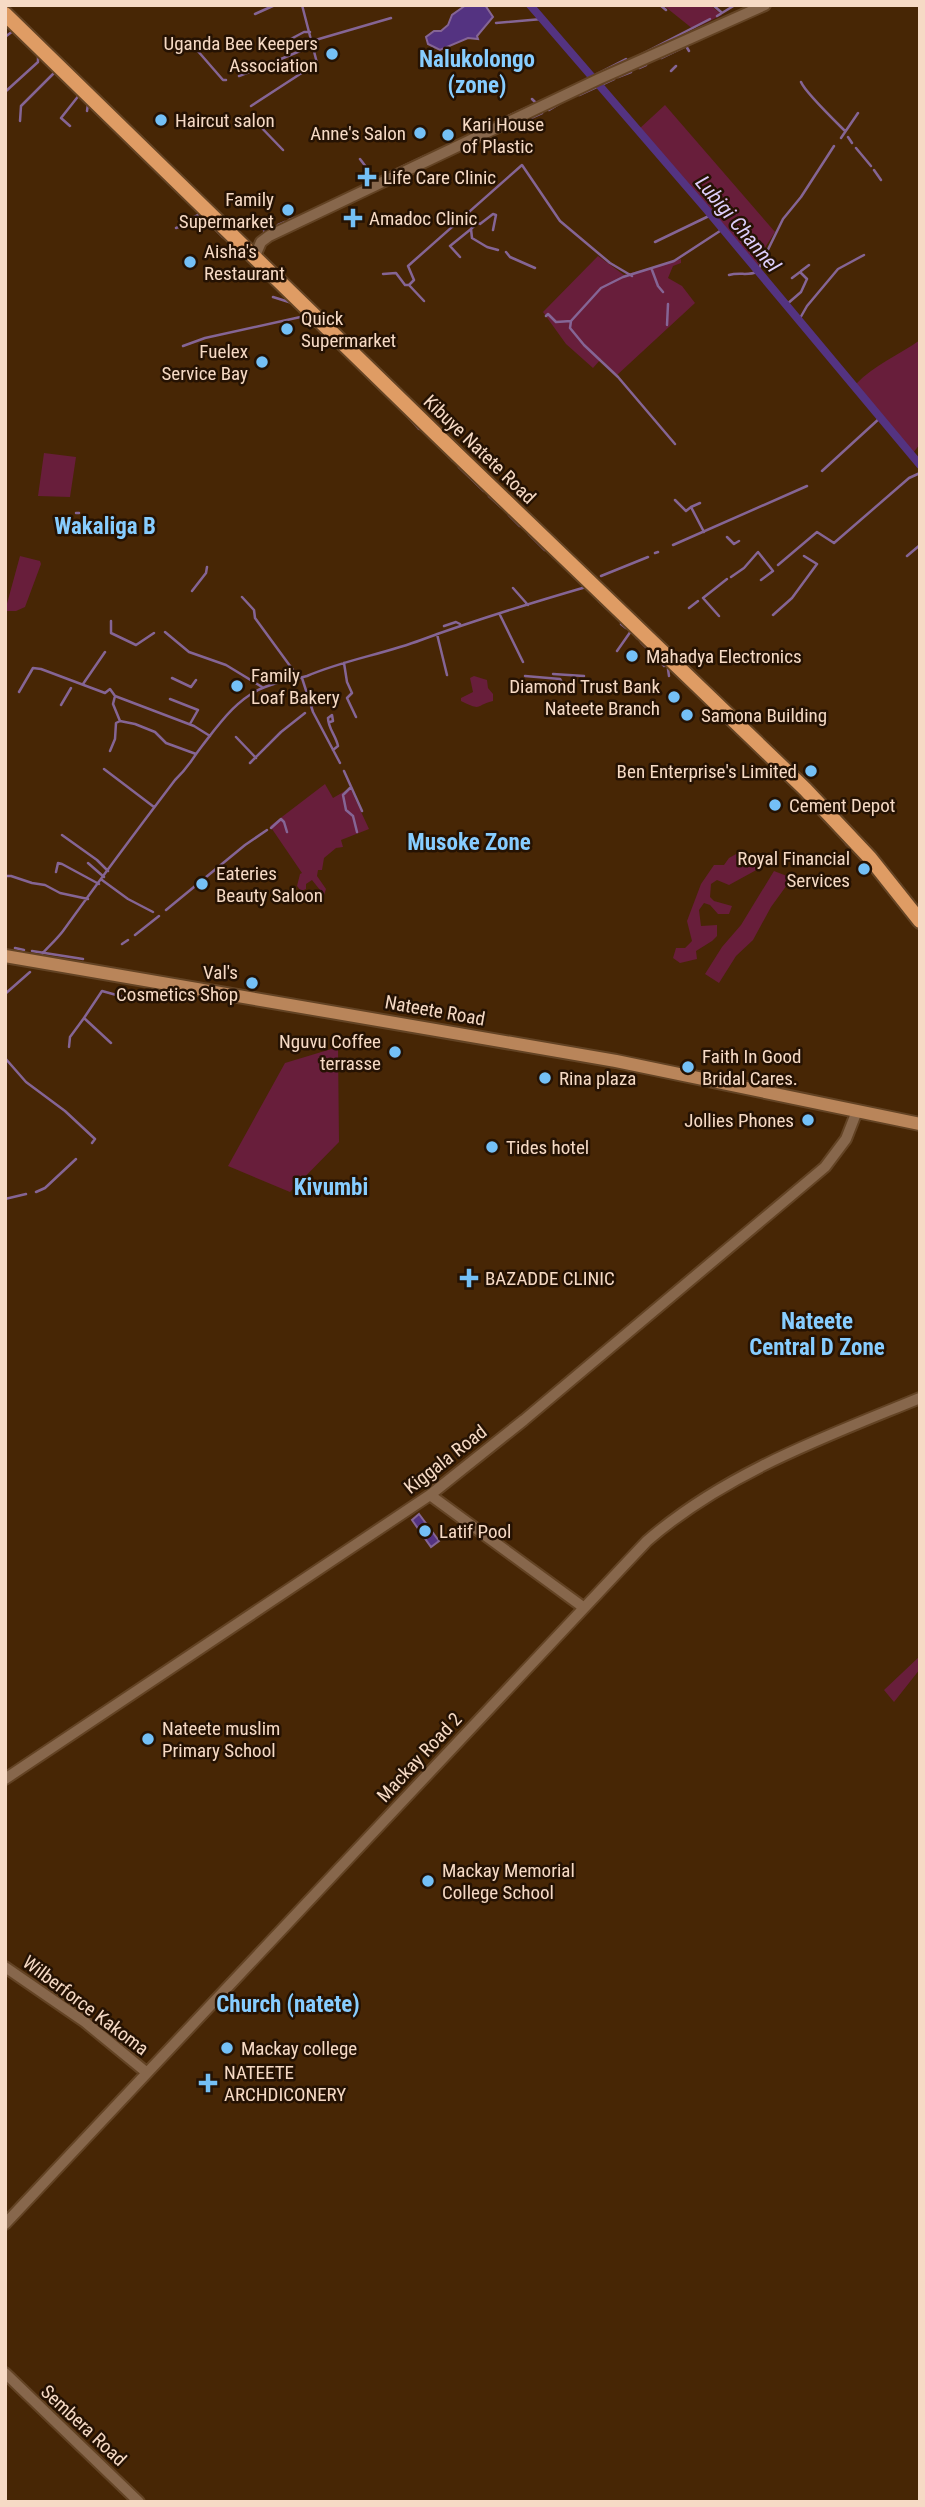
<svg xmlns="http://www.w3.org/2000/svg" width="925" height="2507" font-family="'Roboto Condensed',sans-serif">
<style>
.green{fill:#681e3b}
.water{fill:#543381;stroke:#856595;stroke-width:2}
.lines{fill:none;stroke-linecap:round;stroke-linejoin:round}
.stream{stroke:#856595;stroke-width:2.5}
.canal{stroke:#543381;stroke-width:8}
.tertiary-casing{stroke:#634324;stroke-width:14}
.secondary-casing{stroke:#634324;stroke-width:16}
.primary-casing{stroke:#634324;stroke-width:18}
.tertiary{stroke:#87674c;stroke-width:10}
.secondary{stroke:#b9855a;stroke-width:12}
.primary{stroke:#df9c64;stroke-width:14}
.poi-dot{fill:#74c0f6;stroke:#251203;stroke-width:2.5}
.labels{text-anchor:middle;stroke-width:5;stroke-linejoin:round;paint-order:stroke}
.poi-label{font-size:19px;fill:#f6dac5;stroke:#251203;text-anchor:start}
.street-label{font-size:19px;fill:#f6dac5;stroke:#251203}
.water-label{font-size:21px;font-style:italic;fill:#ddcefb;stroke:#251203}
.quarter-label{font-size:23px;font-weight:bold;fill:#87cdff;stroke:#251203}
</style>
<rect width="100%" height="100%" fill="#472605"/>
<!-- green -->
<path class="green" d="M663,5H710L722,15L693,29Z
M665,105L775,232L766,246L757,268L639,129Z
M598,256L624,275L681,259V263L673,266L668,278L682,286L695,303L617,375L601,359L593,368L566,344L543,312Z
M920,340V444L913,453L856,384C874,365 899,355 920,340Z
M44,453L76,457L70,497L38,496Z
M20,556L40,561L41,564L25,607L16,611H5Z
M474,676L487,680L488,688L493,694V701C475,705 483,712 461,701V698L473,692L470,678Z
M325,784L333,798L350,788L369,829L341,840L343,847L336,848L324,858L322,870H318L317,876L326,889L324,895L312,880L306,884V889L301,891L297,886L300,874L302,873L270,826Z
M738,853L758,862L760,868L729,885L717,880L711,884L710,897L714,901L732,906L729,914H718L710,905L704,903L699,910L701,926L717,925V936L712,941L696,951L697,959L680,963L673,958L676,948H685L692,941L687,921L701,884L714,865H724L729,858Z
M774,871L792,878L771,907L753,940L736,956L719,983L705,974L722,947L741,925Z
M338,1047L339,1142L290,1192L228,1166L285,1063Z
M920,1656V1669L894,1702L884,1690Z"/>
<!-- water -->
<path class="water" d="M466,5H485L493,17L477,36L478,39L468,38L440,50L428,44L426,37L434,31H441L448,25L452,15Z
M419,1514L439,1541L431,1547L412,1520Z"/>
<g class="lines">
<!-- stream -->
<path class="stream" d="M660,5L666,10
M713,5L721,12
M255,14L275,5
M717,16L735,5
M496,23L542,19
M5,37L13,31
M312,41L391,18
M190,42L223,80H226
M285,42L304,32H310
M640,55L710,19
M661,58L686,46L689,51
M639,68L646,65
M257,69L312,46
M671,71L676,66
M595,75L626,59
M239,76L252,71
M618,77L631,72
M801,82C805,92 836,122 845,131
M5,92L38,62V53
M579,95L614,79
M532,99L536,103L539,102
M251,106L317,63L302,5
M549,110L559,104
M87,111L88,104
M502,119L526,108
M20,121L21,106L55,72
M257,123L283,150
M70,126L61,118L80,94
M513,126L542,113
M848,137L852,143
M841,138L858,113
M447,146L463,138
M856,148L871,166
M360,159L376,180L374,181
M874,170L881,180
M387,174L425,156
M206,220L223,237
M289,220L294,218
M478,223L480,224L493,214L496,215L493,230
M278,225L285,222
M475,225L471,229L472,238L487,247L498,250
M176,228C186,225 190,217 201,214L199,212
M264,231L271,229
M655,242L711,215
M506,252L510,257L535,268
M460,257L450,246L471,229
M652,270L658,286L663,292
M801,271L809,265
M383,274L396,273L405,285H409L424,301
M729,275C739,272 748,276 757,272L783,219L801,197L834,146
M409,285L414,280L408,266L522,165L560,221L610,263L632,276
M273,297L292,303
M786,305L801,292L807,279L800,272L792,278
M546,316L548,314L556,322L571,321L601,288L623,277L674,261L723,229
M799,320L807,306L838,269L864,255
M571,321L570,328L584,345L618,377L675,444
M667,325L668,304
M320,331L327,338
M183,346L205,338L305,316
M401,409L419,429
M434,441L453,461
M459,467L484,491
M822,471L881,417
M489,496L501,507
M675,500L686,511L691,507L704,532
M691,507L700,503
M76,513H79
M509,515L520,526
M529,534L545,550
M727,537L734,544L739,541
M673,545L807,486
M655,553L658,552
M907,556L920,545
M778,565L817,532L834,543L909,478L920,473
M601,576L648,557
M731,577L744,568L758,552L773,571L761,580
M513,588L528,605
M192,591L206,573L207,567
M242,597L254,610L255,618L293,670L290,677
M599,601L618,619
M689,608L698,601
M500,615L523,662
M773,615L792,598L817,564L804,556
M719,616L703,598L727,579
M111,621V633L136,645L154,633
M621,624L626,628
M444,626L456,622L460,624
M165,632L189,652L226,665L262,687
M437,634L447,675
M641,642L651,652
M617,651L631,631L637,638
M657,658L664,666
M344,663L347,682L352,693L347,698L356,717
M668,669L669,676
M553,674L584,676
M525,676L560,679L563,684
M172,678L191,687L196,680
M302,678L313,712L340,763
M83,684L105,652
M19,692L33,668L41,669L105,693L110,689L115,696L194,726L210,736
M115,696L113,704L120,721
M170,699L198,710L190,724
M61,705L71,688
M328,718C328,728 336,736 338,746L333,750
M328,718L332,715L333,721L330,722
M236,737L256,758
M110,751L115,739L116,723L120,721L135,724L155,732L166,743L196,754
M250,763L281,732L305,713
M104,769L154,807
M344,771L362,811
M351,787L343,795L346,810L353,816L357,832
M819,814L825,821
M271,828L281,819L284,822L287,832
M62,835L97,860L108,871
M839,835L847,845
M862,861L877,878
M88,863L104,877
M56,872L58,863L62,864L99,884
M5,876H11L32,883L45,885L60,893L88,899
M102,880L128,899L153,912
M166,910L245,845L267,830
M919,929L920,930
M135,935L159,916
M122,944L128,940
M15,948L24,950
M32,951L83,959
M41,955C48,947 57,939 63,931C99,881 137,830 175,780C189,767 191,760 202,746C219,724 238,697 265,687C279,681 293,680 307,676C344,660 384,654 421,640C475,620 531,603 586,587
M5,994L30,972
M137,1000L142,1001
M84,1018L102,991L131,999
M69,1047L70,1037L84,1018L111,1043
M5,1058L26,1082L65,1111L95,1139L92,1143
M36,1192L45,1188L76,1159
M5,1199L26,1194"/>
<!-- canal -->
<path class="canal" d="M530,5L706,209L920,465"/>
<!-- tertiary casing -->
<g class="tertiary-casing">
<path id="tertiary" d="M255,256L261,242L269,236L599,79L765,5
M430,1495L583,1607
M5,1779L430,1495L524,1420L825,1167L846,1139L857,1111
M5,1967L85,2022L146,2072
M5,2224L647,1541C725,1473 825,1437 920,1398
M5,2373L139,2502"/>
</g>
<!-- secondary casing -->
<g class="secondary-casing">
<path id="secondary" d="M5,956L616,1061L920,1124"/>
</g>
<!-- primary casing -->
<g class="primary-casing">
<path id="primary" d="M5,14L436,434L805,789L870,858L920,921"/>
</g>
<!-- tertiary -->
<use href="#tertiary" class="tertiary"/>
<!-- secondary -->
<use href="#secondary" class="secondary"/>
<!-- primary -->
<use href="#primary" class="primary"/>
</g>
<!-- markers -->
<g class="poi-dot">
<circle cx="332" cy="54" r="7"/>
<circle cx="161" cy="120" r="7"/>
<circle cx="420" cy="133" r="7"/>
<circle cx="448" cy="135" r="7"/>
<path d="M363.5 166.5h7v7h7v7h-7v7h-7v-7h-7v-7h7z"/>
<circle cx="288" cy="210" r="7"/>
<path d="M349.5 207.5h7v7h7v7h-7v7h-7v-7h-7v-7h7z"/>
<circle cx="190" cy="262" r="7"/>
<circle cx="287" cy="329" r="7"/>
<circle cx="262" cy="362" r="7"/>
<circle cx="632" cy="656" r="7"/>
<circle cx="237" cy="686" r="7"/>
<circle cx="674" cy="697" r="7"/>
<circle cx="687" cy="715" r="7"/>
<circle cx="811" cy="771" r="7"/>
<circle cx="775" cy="805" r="7"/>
<circle cx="864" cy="869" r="7"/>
<circle cx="202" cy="884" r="7"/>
<circle cx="252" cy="983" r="7"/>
<circle cx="395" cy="1052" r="7"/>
<circle cx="688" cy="1067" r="7"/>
<circle cx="545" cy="1078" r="7"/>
<circle cx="808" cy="1120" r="7"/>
<circle cx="492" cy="1147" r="7"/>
<path d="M465.5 1267.5h7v7h7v7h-7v7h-7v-7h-7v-7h7z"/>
<circle cx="425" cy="1531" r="7"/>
<circle cx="148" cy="1739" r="7"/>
<circle cx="428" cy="1881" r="7"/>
<circle cx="227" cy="2048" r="7"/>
<path d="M204.5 2072.5h7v7h7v7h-7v7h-7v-7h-7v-7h7z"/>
</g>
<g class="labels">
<!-- poi labels -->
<g class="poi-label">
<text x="318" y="50" text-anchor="end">Uganda Bee Keepers<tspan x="318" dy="22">Association</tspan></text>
<text x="175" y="127">Haircut salon</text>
<text x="462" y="131">Kari House<tspan x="462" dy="22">of Plastic</tspan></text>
<text x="406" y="140" text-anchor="end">Anne's Salon</text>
<text x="383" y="184">Life Care Clinic</text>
<text x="274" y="206" text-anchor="end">Family<tspan x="274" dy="22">Supermarket</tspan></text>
<text x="369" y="225">Amadoc Clinic</text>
<text x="204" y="258">Aisha's<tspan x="204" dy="22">Restaurant</tspan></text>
<text x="301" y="325">Quick<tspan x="301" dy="22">Supermarket</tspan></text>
<text x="248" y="358" text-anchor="end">Fuelex<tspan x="248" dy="22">Service Bay</tspan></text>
<text x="646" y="663">Mahadya Electronics</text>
<text x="251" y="682">Family<tspan x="251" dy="22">Loaf Bakery</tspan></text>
<text x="660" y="693" text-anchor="end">Diamond Trust Bank<tspan x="660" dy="22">Nateete Branch</tspan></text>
<text x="701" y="722">Samona Building</text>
<text x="797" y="778" text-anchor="end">Ben Enterprise's Limited</text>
<text x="789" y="812">Cement Depot</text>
<text x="850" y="865" text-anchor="end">Royal Financial<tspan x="850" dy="22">Services</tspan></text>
<text x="216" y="880">Eateries<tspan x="216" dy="22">Beauty Saloon</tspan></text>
<text x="238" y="979" text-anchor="end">Val's<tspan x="238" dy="22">Cosmetics Shop</tspan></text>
<text x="381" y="1048" text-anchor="end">Nguvu Coffee<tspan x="381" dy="22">terrasse</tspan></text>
<text x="702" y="1063">Faith In Good<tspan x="702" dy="22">Bridal Cares.</tspan></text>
<text x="559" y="1085">Rina plaza</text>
<text x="794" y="1127" text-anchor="end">Jollies Phones</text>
<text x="506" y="1154">Tides hotel</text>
<text x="485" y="1285">BAZADDE CLINIC</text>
<text x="439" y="1538">Latif Pool</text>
<text x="162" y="1735">Nateete muslim<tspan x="162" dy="22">Primary School</tspan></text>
<text x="442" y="1877">Mackay Memorial<tspan x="442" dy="22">College School</tspan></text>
<text x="241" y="2055">Mackay college</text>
<text x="224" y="2079">NATEETE<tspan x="224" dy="22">ARCHDICONERY</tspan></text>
</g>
<!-- street labels -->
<g class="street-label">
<text transform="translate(480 449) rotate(44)" y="7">Kibuye Natete Road</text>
<text transform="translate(435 1010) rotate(10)" y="7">Nateete Road</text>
<text transform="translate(445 1459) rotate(-38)" y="7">Kiggala Road</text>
<text transform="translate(419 1757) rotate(-47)" y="7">Mackay Road 2</text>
<text transform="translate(86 2005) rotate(37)" y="7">Wilberforce Kakoma</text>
<text transform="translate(84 2425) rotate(43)" y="7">Sembera Road</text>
</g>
<!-- water labels -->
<g class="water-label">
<text transform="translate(738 224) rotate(50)" y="7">Lubigi Channel</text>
</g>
<!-- quarter labels -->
<g class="quarter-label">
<text x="477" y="67">Nalukolongo<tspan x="477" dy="26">(zone)</tspan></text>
<text x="105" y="534">Wakaliga B</text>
<text x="469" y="850">Musoke Zone</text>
<text x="331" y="1195">Kivumbi</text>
<text x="817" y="1329">Nateete<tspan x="817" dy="26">Central D Zone</tspan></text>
<text x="288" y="2012">Church (natete)</text>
</g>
</g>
<!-- border -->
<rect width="925" height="2507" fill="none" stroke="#f6dac5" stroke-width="14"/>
</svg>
